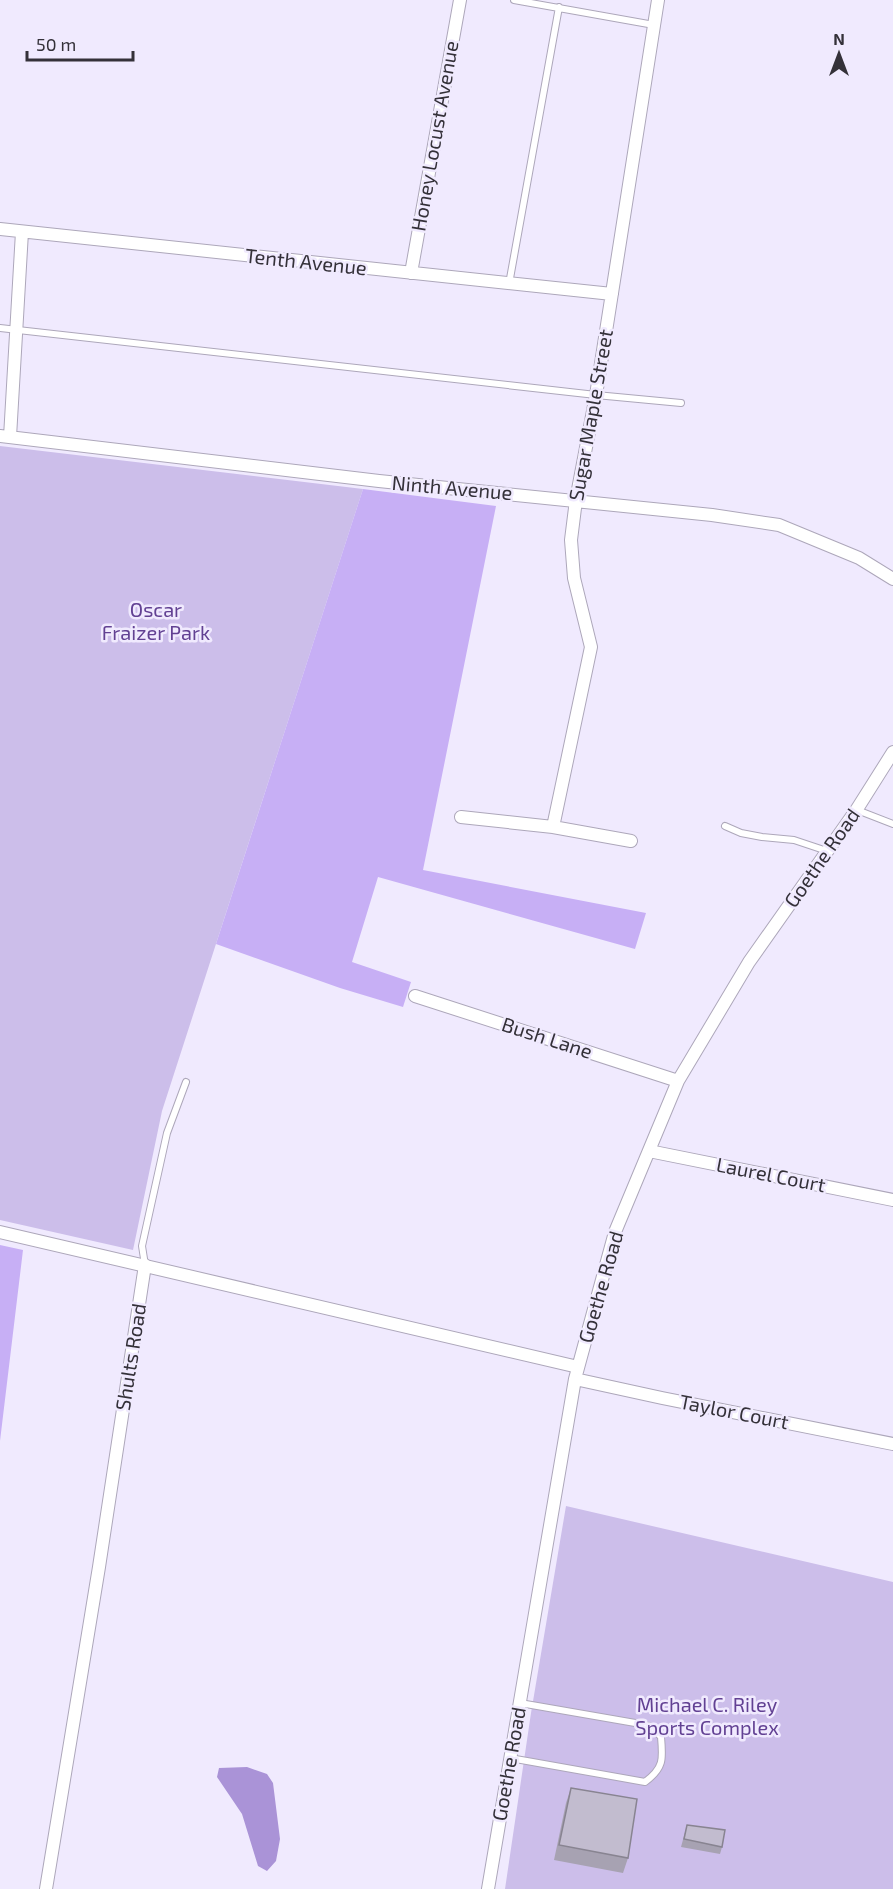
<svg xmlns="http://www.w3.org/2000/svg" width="893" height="1889" font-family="'Exo 2',sans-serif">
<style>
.green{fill:#ccbeea}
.forest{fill:#c7aff5}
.water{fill:#aa93d7}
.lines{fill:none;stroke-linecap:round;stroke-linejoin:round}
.service-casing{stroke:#ada7ba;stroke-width:8}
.minor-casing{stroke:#ada7ba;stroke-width:14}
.service{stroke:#fff;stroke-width:6}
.minor{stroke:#fff;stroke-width:12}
.wall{fill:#a7a2b2}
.building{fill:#c2bccf;stroke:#888491;stroke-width:1.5}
.labels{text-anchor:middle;stroke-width:5;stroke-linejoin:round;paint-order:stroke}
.street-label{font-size:20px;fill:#343139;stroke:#f0eafe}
.park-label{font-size:20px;fill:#624193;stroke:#f0eafe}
</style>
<rect width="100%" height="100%" fill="#f0eafe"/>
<!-- green -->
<path class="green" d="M0,446L363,489L162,1111L133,1250L0,1220Z
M566,1506L893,1582V1889H505L531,1713Z"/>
<!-- forest -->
<path class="forest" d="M363,489L496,506L423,870L646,913L635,949L378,877L352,962L411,982L403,1007L340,988L216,944Z
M0,1245L23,1250L0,1441Z"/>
<!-- water -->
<path class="water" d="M247,1767L267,1774L273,1783L280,1839L276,1861L267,1871L258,1866L242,1814L217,1777L219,1768Z"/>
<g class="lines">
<!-- service casing -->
<g class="service-casing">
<path id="service" d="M514,0L654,25
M509,284L559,7
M0,328L596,395L681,403
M857,810L893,824
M725,826L741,833L762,837L794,840L827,851
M145,1265L142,1246L167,1133L186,1082
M510,1758L645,1782C664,1768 663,1759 661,1737L652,1727L641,1724L520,1703"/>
</g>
<!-- minor casing -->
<g class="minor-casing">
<path id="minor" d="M0,229L612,294
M411,273L460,0
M0,436L379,481L712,515L779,525L859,558L893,579
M10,437L22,232
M461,817L553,827L631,841
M553,827L591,647L574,578L571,540L576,500L596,395L658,0
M415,996L678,1081
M649,1151L893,1200
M0,1232L578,1367
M575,1379L662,1398L893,1444
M46,1889L99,1567L145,1265
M488,1889L575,1379L615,1232L678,1081L749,962L857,809L893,752"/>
</g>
<!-- service -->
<use href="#service" class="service"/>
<!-- minor -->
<use href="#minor" class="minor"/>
</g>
<!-- wall -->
<path class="wall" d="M571,1788L628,1858L623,1873L554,1860L566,1803Z
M687,1825L722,1847L720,1854L681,1847Z"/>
<!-- building -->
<path class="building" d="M571,1788L637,1799L628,1858L559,1845Z
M687,1825L725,1830L722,1847L684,1839Z"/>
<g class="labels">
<!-- street labels -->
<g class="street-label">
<text transform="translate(435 136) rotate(-80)" y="7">Honey Locust Avenue</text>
<text transform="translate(306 262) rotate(6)" y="7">Tenth Avenue</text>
<text transform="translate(591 415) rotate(-80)" y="7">Sugar Maple Street</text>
<text transform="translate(452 488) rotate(5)" y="7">Ninth Avenue</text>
<text transform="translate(822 858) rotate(-55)" y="7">Goethe Road</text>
<text transform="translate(547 1038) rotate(18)" y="7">Bush Lane</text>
<text transform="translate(771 1175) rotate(11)" y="7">Laurel Court</text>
<text transform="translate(601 1287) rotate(-74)" y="7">Goethe Road</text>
<text transform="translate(131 1357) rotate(-81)" y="7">Shults Road</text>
<text transform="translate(734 1412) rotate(11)" y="7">Taylor Court</text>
<text transform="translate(509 1764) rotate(-80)" y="7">Goethe Road</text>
</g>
<!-- park labels -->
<g class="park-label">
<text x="156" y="617">Oscar<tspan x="156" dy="23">Fraizer Park</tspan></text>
<text x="707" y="1712">Michael C. Riley<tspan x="707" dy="23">Sports Complex</tspan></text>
</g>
</g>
<!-- north arrow -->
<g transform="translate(839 54)" stroke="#f0eafe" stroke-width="4.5" paint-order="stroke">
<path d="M0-4.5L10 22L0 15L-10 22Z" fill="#343139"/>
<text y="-9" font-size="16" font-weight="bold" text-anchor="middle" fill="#343139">N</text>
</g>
<!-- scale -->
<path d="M27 51v9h106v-9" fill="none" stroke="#343139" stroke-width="3"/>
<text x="36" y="51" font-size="18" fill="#343139" stroke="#f0eafe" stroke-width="4.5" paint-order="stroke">50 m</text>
</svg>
